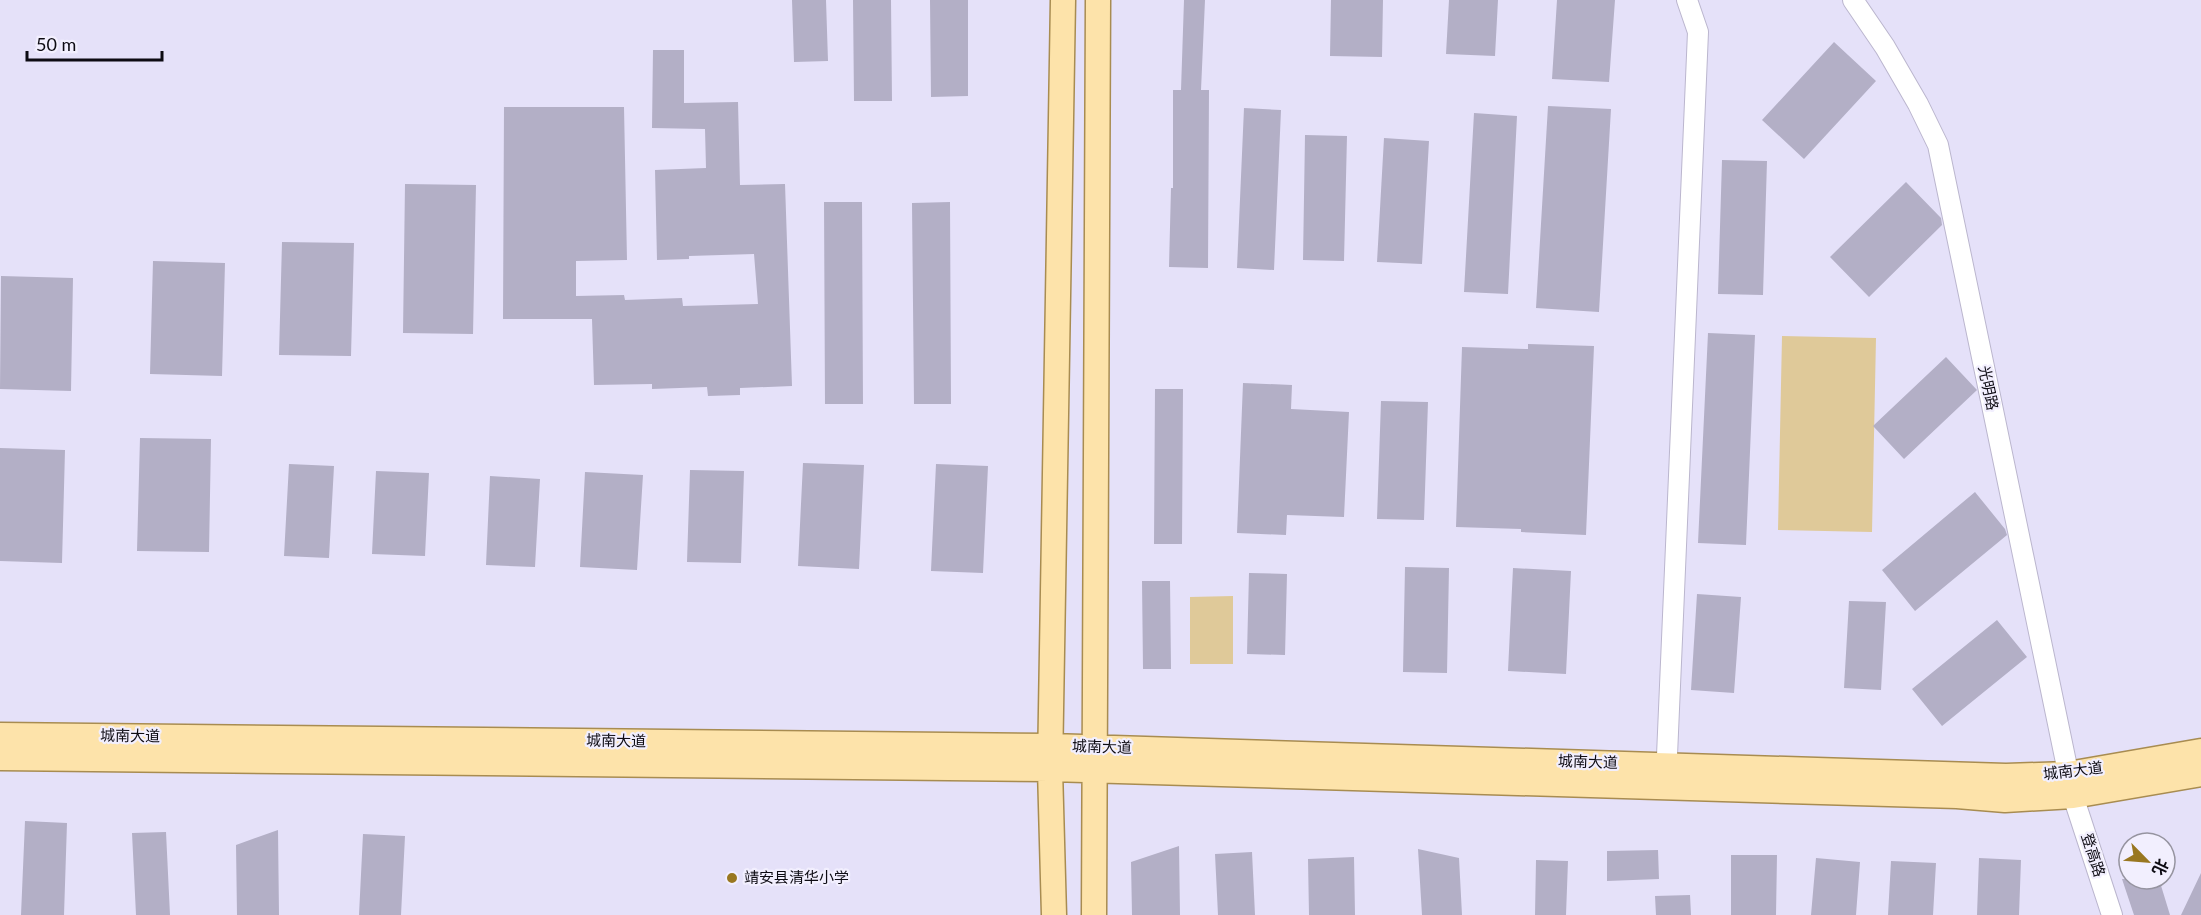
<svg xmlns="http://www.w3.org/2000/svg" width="2201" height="915" font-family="Lato,'Noto Sans SC',sans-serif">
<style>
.green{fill:#dfc999}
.building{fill:#b3afc6}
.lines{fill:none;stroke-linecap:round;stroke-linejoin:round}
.minor-casing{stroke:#bbb6ce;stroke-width:22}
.major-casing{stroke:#a88c51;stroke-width:27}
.minor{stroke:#fff;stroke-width:20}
.major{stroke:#fde3aa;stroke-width:24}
.poi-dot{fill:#997720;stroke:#f2effe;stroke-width:2}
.labels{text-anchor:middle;stroke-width:4.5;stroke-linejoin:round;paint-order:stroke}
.street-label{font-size:15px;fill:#0d0b13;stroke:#f2effe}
.poi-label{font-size:15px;fill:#0d0b13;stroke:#f2effe;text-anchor:start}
</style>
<rect width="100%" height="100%" fill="#e5e1f9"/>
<!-- green -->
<path class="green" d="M1782,336L1876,338L1872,532L1778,530Z
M1233,596V664H1190V597Z"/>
<!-- building -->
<path class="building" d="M792,0H826L828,61L794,62Z
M853,0H891L892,101H854Z
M930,0H968V96L931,97Z
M1184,0H1205L1201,90H1209L1208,268L1169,267L1171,188H1173V90H1181Z
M1331,0H1383L1382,57L1330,56Z
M1449,0H1498L1495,56L1446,54Z
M1557,0H1615L1609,82L1552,79Z
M1834,42L1876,81L1804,159L1762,120Z
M653,50H684V103L738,102L740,185L785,184L792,386L740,388V395L708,396L707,387L652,389V384L594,385L592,319H503L504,107H624L627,260L576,261V296L624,295L625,300L682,298L683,306L758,304L754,254L689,256V259L657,260L655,170L706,168L705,129L652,128Z
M1548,106L1611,109L1599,312L1536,308Z
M1244,108L1281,110L1274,270L1237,268Z
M1474,113L1517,116L1508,294L1464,292Z
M1305,135L1347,136L1344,261L1303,260Z
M1384,138L1429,141L1422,264L1377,262Z
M1722,160L1767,161L1763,295L1718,294Z
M1906,182L1941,218L1942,225L1869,297L1830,257Z
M405,184L476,185L473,334L403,333Z
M824,202H862L863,404H825Z
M950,202L951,404H914L912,203Z
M282,242L354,243L351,356L279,355Z
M153,261L225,263L222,376L150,374Z
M1,276L73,278L71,391L0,389Z
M1708,333L1755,335L1746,545L1698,543Z
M1528,344L1594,346L1586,535L1521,532V529L1456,527L1462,347L1528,349Z
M1946,357L1977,390L1904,459L1873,426Z
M1243,383L1292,385L1291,409L1349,412L1344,517L1287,515L1286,535L1237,533Z
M1155,389H1183L1182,544H1154Z
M1381,401L1428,402L1424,520L1377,519Z
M140,438L211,439L209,552L137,551Z
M0,448L65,450L62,563L0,561Z
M803,463L864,465L859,569L798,566Z
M289,464L334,466L329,558L284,556Z
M936,464L988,466L983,573L931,571Z
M690,470L744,471L741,563L687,562Z
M376,471L429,473L425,556L372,554Z
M585,472L643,475L637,570L580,567Z
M490,476L540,479L535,567L486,565Z
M1975,492L2005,529L2007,535L1915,611L1882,570Z
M1405,567L1449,568L1447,673L1403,672Z
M1513,568L1571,571L1566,674L1508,671Z
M1249,573L1287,574L1285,655L1247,654Z
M1142,581H1170L1171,669H1143Z
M1697,594L1741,597L1734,693L1691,690Z
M1849,601L1886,602L1881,690L1844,688Z
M1997,620L2027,657L1942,726L1912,689Z
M25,821L67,823L64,915H21Z
M278,830L279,915H237L236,845Z
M166,832L170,915H136L132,833Z
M363,834L405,836L401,915H359Z
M1179,846L1180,915H1132L1131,862Z
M1418,849L1459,858L1462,915H1422Z
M1658,850L1659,879L1607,881V851Z
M1252,852L1255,915H1218L1215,854Z
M1731,855H1777L1776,915H1731Z
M1354,857L1355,915H1309L1308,859Z
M1816,858L1860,862L1856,915H1811Z
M1979,858L2021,860L2019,915H1977Z
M1536,860L1568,861L1566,915H1535Z
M1891,861L1936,863L1933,915H1888Z
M2201,873V915H2181Z
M2122,879H2159L2170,915H2134Z
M1690,895L1691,915H1656L1655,896Z"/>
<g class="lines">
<!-- minor casing -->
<g class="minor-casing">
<path id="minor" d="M1853,0L1885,47L1918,104L1938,145L2073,796L2112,915
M1666,779L1698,32L1687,0"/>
</g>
<!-- major casing -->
<g class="major-casing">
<path id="major" d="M0,735L1051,746L2006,776L2068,774L2201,751
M0,758L1050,769L1957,796L2005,800L2073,796L2201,774
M1054,915L1050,769L1063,0
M1094,915L1098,0"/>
</g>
<!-- minor -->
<use href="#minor" class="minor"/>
<!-- major -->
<use href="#major" class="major"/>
</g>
<!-- markers -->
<circle class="poi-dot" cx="732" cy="878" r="6"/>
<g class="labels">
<!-- street labels -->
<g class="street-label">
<text transform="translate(1988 388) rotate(78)" y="5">光明路</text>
<text transform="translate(130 736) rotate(1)" y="5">城南大道</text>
<text transform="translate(616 741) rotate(1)" y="5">城南大道</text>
<text transform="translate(1102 747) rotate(2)" y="5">城南大道</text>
<text transform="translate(1588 762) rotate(2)" y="5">城南大道</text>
<text transform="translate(2073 771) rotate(-7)" y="5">城南大道</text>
<text transform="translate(2093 855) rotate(72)" y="5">登高路</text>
</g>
<!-- poi labels -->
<g class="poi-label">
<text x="744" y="883">靖安县清华小学</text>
</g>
</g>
<!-- north arrow -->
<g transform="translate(2147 861) rotate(115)"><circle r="28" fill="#f2effe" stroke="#9694a0" stroke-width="1.5"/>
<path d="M0-4.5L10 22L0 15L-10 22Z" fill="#997720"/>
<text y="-9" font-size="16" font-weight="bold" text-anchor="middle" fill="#0d0b13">北</text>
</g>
<!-- scale -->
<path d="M27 51v9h135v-9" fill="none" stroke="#0d0b13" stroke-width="3"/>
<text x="36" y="51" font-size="18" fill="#0d0b13" stroke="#f2effe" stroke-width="4.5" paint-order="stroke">50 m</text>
</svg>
